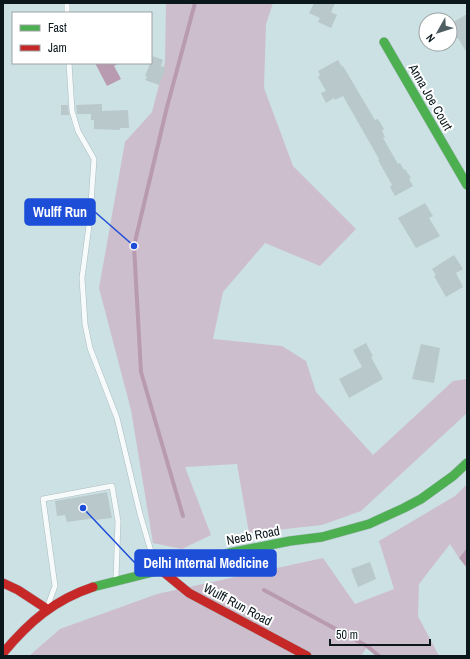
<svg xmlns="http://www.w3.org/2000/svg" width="470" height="659" font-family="'Archivo Narrow',sans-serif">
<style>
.green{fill:#cdbecd}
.water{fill:#b89bb0}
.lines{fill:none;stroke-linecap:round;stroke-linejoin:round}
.stream{stroke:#b89bb0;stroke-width:4}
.building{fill:#b8c8cb}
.lane-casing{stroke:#acbcbf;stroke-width:6}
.fast-casing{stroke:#acbcbf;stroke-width:10}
.jam-casing{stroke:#acbcbf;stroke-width:10}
.lane{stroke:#f7fafb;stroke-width:5}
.fast{stroke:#4caf50;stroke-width:9}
.jam{stroke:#c62828;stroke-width:9}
.labels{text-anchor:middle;stroke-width:4;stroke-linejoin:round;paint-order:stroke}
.street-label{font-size:13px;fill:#0a181b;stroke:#fff}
.leader{fill:none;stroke:#1d4ed8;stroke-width:1.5}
.callout-dot{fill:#1d4ed8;stroke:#fff;stroke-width:1.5}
.callout{fill:#1d4ed8;stroke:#1d4ed8;stroke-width:1.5}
.callout-label{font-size:14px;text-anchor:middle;font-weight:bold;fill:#fff}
</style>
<rect width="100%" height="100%" fill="#cce1e4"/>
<!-- green -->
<path class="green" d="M166,3H273L266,24L264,88L293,166L356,229L320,266L265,243L223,292L213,339L282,346L306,361L316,392L373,455L453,381L467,379V413L361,511L322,525L249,533L237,464L185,467L211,535L182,549L153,543L131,410L99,288L125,142L152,112L165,62Z
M467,484V548L459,558L450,544L419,584L418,616L439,656H379L367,647L361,656H29L60,629L157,594L323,558L355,604L394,589L379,541L455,496Z"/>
<!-- water -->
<path class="water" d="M95,63H119L114,66L121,79L107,86Z
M467,548V568L459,558Z"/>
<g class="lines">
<!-- stream -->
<path class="stream" d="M183,516L141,372L134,246L167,107L195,3
M264,590L367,646L379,656"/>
</g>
<!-- building -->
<path class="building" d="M314,3H335L331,12L337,15L331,28L318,22L320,18L309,13Z
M467,14V53L458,38L450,42V24Z
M153,56L163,60L161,66L166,68L159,85L145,80L147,77L145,76Z
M338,60L342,67L343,66L375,120L378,119L384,129L382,131L385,137L383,138L398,164L400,163L404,170L405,169L411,178L409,179L413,186L395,196L390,187L392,185L378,160L379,159L343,96L335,100L334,98L326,103L321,93L326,91L318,77L320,75L318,71Z
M102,104V111L128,110L129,128H120V130L94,129V120H91V114H77L76,105Z
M61,105H68L69,115H61Z
M425,203L433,216L429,218L440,236L416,248L398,218Z
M454,255L463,269L456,273L463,287L446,297L434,276L436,275L432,269Z
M366,343L373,356L371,357L383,379L349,398L339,379L362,367L353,350Z
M421,344L440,348L434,383L412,379Z
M107,492L112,518L95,520V518L67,522L65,515L57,516L55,501Z
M370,562L376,579L358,587L351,569Z"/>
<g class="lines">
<!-- lane casing -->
<g class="lane-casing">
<path id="lane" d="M67,3V13
M69,63L72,111L78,131L94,159L90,218L82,278L85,324L90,348L117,418L140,514L150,548L160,569
M48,605L55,586L43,499L112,486L118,521L116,578"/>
</g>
<!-- fast casing -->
<g class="fast-casing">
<path id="fast" d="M384,42L467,185
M93,587L229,553L290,541L322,537L369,524L404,508L421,499L453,476L467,463"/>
</g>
<!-- jam casing -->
<g class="jam-casing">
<path id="jam" d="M161,570L189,593L307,656
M3,583L18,590L47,609
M3,653C29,622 54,600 93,587"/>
</g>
<!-- lane -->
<use href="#lane" class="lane"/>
<!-- fast -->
<use href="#fast" class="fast"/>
<!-- jam -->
<use href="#jam" class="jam"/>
</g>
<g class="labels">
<!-- street labels -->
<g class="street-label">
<text transform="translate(431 97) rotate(60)" y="5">Anna Joe Court</text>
<text transform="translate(253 535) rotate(-11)" y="5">Neeb Road</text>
<text transform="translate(238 604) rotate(28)" y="5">Wulff Run Road</text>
</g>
</g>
<!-- callouts -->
<path class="leader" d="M134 246L95 212M83 508L135 563"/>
<g class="callout-dot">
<circle cx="134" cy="246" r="4"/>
<circle cx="83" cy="508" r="4"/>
</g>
<g class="callout">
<rect x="25" y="199" width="70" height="26" rx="4"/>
<rect x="135" y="550" width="141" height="26" rx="4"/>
</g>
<g class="callout-label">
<text x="60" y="217">Wulff Run</text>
<text x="206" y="568">Delhi Internal Medicine</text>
</g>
<!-- border -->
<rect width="470" height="659" fill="none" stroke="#0a181b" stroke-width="8"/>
<!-- legend -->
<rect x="12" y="12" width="140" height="52" fill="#ffffff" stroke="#9da3a4"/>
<rect x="20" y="25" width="20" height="6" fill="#4caf50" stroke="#9da3a4"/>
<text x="48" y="32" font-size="12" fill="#0a181b">Fast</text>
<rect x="20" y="45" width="20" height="6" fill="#c62828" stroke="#9da3a4"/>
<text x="48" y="52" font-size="12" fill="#0a181b">Jam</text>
<!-- north arrow -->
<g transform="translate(438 32) rotate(231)"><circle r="19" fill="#ffffff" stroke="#9da3a4"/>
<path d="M0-3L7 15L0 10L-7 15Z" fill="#4e5e61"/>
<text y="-6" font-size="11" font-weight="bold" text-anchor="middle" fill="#0a181b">N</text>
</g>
<!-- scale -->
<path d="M330 639v6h100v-6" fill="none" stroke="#0a181b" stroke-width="2"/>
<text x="336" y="639" font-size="12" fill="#0a181b" stroke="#ffffff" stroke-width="3" paint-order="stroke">50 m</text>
</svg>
